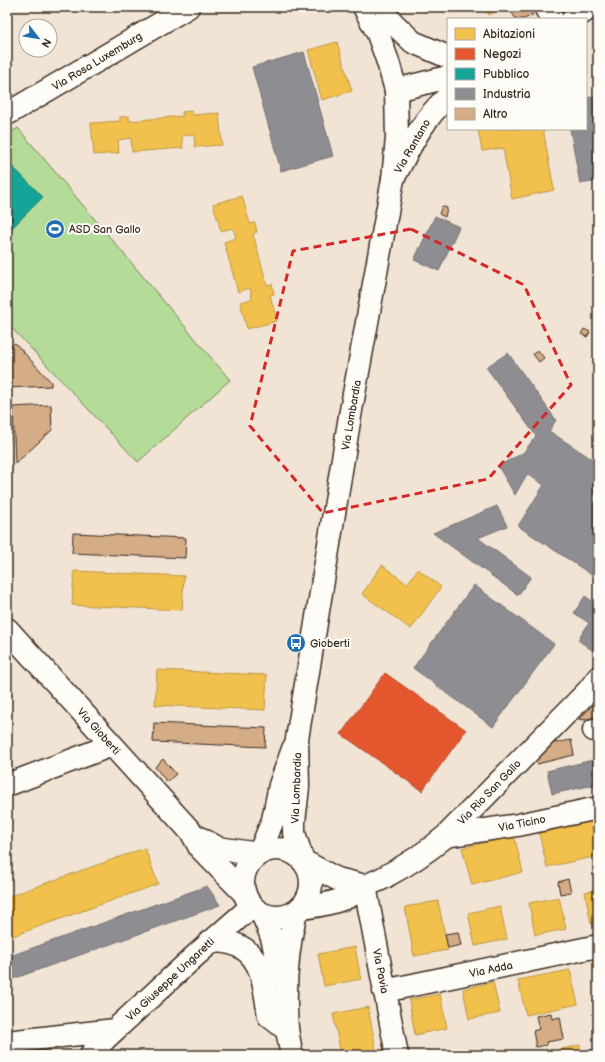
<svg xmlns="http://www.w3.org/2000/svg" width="605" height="1062" font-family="'Balsamiq Sans',sans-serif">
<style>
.green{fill:#b4db97;stroke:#78825a}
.homes{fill:#f2c14e;stroke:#bb9440}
.shops{fill:#e4572e;stroke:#b14a29}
.public{fill:#17a398;stroke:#227f73}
.industry{fill:#8d8d92;stroke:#746f6f}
.building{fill:#d4ac86;stroke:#3b2a1e}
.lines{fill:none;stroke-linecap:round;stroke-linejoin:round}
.minor-casing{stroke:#3b2a1e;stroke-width:25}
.major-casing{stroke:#3b2a1e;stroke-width:25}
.minor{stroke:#fdfcf7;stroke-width:22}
.major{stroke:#fdfcf7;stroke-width:22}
.marked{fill:none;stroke:#d62828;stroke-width:3;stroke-dasharray:8 5;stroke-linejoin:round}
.labels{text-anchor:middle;stroke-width:4;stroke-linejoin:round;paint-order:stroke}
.street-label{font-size:11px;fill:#3b2a1e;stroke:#fdfcf7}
.poi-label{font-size:11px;fill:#3b2a1e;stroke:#fdfcf7;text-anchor:start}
</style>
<rect width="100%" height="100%" fill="#f1e4d5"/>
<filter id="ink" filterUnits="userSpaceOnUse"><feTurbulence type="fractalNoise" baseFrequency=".025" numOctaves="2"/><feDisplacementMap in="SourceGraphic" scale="8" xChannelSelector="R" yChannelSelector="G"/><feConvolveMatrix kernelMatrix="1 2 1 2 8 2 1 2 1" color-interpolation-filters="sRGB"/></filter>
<g filter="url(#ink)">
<!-- green -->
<path class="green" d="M18,128L230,380L138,462L7,323V135Z"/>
<!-- homes -->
<path class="homes" d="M484,7H503L489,15Z
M337,42L352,91L322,100L308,50Z
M191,111L192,115L219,113L222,145L195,147L194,134L182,136L183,148L132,152L131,138L118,140L119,153L94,155L91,123L120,121V117L129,116V121L183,116L182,112Z
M478,129H543L554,190L512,199L503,148L482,151Z
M242,196L250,224L255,223L257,232L253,234L267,285L272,284L274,294L270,295L277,321L247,329L240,302L252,299L250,288L238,292L224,242L236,238L233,228L221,231L213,204Z
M7,409H9L10,441H7Z
M382,565L407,584L418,569L441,587L411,629L362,594Z
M74,571L184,576L182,610L72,605Z
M157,670L267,675L265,710L155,705Z
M591,821L598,850V856L547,867L539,833Z
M514,835L523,872L472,885L462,848Z
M145,848L158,884L7,938V897Z
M598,890V923L591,924L585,892Z
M559,897L566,929L535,935L529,903Z
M438,901L448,950L414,956L405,907Z
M500,906L507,939L475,946L468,913Z
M355,947L361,979L324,986L318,954Z
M598,961V989L593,962Z
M570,970L578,1004L526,1015L518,980Z
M493,982L500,1013L469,1019L463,989Z
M440,994L447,1028L415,1035L409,1000Z
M368,1007L377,1055H341L333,1014Z
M580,1045L582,1055H551L550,1052Z"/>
<!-- shops -->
<path class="shops" d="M385,673L466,730L422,791L341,734Z"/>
<!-- public -->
<path class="public" d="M11,165L43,197L7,233V168Z"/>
<!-- industry -->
<path class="industry" d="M304,52L333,156L281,171L252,67Z
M598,96V181L580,184L570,129H586V98Z
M435,216L459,227L439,271L414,260Z
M508,353L556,420L549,431L598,463V579L518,526L544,485L527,474L515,495L498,466L523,453L536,436L486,367Z
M497,506L507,526L478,538L531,577L518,595L433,533Z
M474,585L554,644L493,727L413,668Z
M585,596L596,604L598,601V643L593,651L578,640L589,623L574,613Z
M597,753L598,784L552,794L547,771L593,760Z
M207,886L220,905L7,981V957Z"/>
<!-- building -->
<path class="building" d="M508,7H528L533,15L524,19H516Z
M442,206L447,208L445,217L439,214Z
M584,329L590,332L587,337L581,334Z
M15,343L51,382V386L7,388V349Z
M538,350L544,358L539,362L533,354Z
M51,405L52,430L15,464L13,407Z
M73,533L186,538L185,558L72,553Z
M598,700V717L582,720L579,719Z
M154,723L266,728L265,747L153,742Z
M571,740L574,755L537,764L534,761L554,743Z
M163,759L176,774L167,782L155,767Z
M568,879L571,892L560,894L558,882Z
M458,932L461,945L448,948L445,934Z
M551,1013L552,1019L560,1017L564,1039L546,1042L547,1045L536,1047L533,1031L539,1029L536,1016Z"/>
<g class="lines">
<!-- minor casing -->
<g class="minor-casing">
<path id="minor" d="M378,7L395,25L413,42L448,57
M545,7L552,19
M573,19L591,7
M396,90L448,77
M7,114L188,7
M393,179C409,149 422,119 448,97
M7,629L192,833L200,848L245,894
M594,730L598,729
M7,785L112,745
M196,836L218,848L259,854
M446,836L518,825L598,808
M303,861L337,879L365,886
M365,886L397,1055
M300,908C319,906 340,902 356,893C360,891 363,888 366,886C373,882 381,880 388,875C409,864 428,851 446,836L588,691L598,678
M209,942C214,942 220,941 225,942C263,947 264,986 269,1016L287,1030
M384,991L598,946
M7,1042L115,1030
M91,1055L105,1039L195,956L252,906"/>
</g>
<!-- major casing -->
<g class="major-casing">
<path id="major" d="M243 883a34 34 0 1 1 68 0a34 34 0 1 1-68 0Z
M259,854L273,820L280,785L293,749
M303,861L294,833V822L298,787L297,739L350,416L393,179L397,138L396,90L388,62L378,34L364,7
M262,914C273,937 277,948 275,974
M292,1055C290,1046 288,1037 287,1028C284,989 287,949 296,911"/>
</g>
<!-- minor -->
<use href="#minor" class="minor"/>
<!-- major -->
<use href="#major" class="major"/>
</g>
</g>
<!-- marked area -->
<path class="marked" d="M411,229L524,285L571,385L488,479L323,513L250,426L293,251Z"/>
<!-- icons -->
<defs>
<g id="stadium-disc" transform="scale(1)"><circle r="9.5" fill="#1f6fb2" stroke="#fdfcf7"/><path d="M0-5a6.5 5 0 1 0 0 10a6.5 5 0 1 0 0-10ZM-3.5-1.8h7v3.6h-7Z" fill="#fff"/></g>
<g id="bus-disc" transform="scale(1)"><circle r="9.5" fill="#1f6fb2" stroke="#fdfcf7"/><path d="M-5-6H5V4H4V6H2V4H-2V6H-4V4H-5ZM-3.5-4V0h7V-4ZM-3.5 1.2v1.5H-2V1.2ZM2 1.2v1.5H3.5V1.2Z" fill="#fff"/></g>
</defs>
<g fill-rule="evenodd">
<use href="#stadium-disc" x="55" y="229"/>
<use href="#bus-disc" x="296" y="643"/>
</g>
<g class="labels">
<!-- street labels -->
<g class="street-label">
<text transform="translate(97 61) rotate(-31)" y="4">Via Rosa Luxemburg</text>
<text transform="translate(412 146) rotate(-60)" y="4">Via Rantano</text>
<text transform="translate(351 415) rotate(-80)" y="4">Via Lombardia</text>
<text transform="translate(99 731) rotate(48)" y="4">Via Gioberti</text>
<text transform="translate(296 788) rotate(-88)" y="4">Via Lombardia</text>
<text transform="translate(489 792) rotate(-46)" y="4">Via Rio San Gallo</text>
<text transform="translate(522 823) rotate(-11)" y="4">Via Ticino</text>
<text transform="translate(491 969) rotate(-12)" y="4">Via Adda</text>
<text transform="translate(381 971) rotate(79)" y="4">Via Pavia</text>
<text transform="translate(170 979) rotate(-43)" y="4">Via Giuseppe Ungaretti</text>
</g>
<!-- poi labels -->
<g class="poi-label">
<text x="69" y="233">ASD San Gallo</text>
<text x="310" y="647">Gioberti</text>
</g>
</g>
<!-- margin -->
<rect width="605" height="1062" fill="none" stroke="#fdfcf7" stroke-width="24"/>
<rect x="12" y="12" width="581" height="1038" fill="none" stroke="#3b2a1e" stroke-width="1.5" filter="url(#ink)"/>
<!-- legend -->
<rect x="447" y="18" width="140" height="112" fill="#fdfcf7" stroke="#afa8a0"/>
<rect x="455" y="28" width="20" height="12" fill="#f2c14e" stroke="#afa8a0"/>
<text x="483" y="38" font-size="12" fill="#3b2a1e">Abitazioni</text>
<rect x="455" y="48" width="20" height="12" fill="#e4572e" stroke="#afa8a0"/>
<text x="483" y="58" font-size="12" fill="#3b2a1e">Negozi</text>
<rect x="455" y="68" width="20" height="12" fill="#17a398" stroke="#afa8a0"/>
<text x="483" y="78" font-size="12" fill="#3b2a1e">Pubblico</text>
<rect x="455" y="88" width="20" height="12" fill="#8d8d92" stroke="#afa8a0"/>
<text x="483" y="98" font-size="12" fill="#3b2a1e">Industria</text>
<rect x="455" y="108" width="20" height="12" fill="#d4ac86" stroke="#afa8a0"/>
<text x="483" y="118" font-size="12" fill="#3b2a1e">Altro</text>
<!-- north arrow -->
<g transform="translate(38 38) rotate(121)"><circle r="19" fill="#fdfcf7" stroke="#afa8a0"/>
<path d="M0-3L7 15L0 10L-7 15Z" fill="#1f6fb2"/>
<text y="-6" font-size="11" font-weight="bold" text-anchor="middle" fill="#3b2a1e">N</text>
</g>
</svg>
